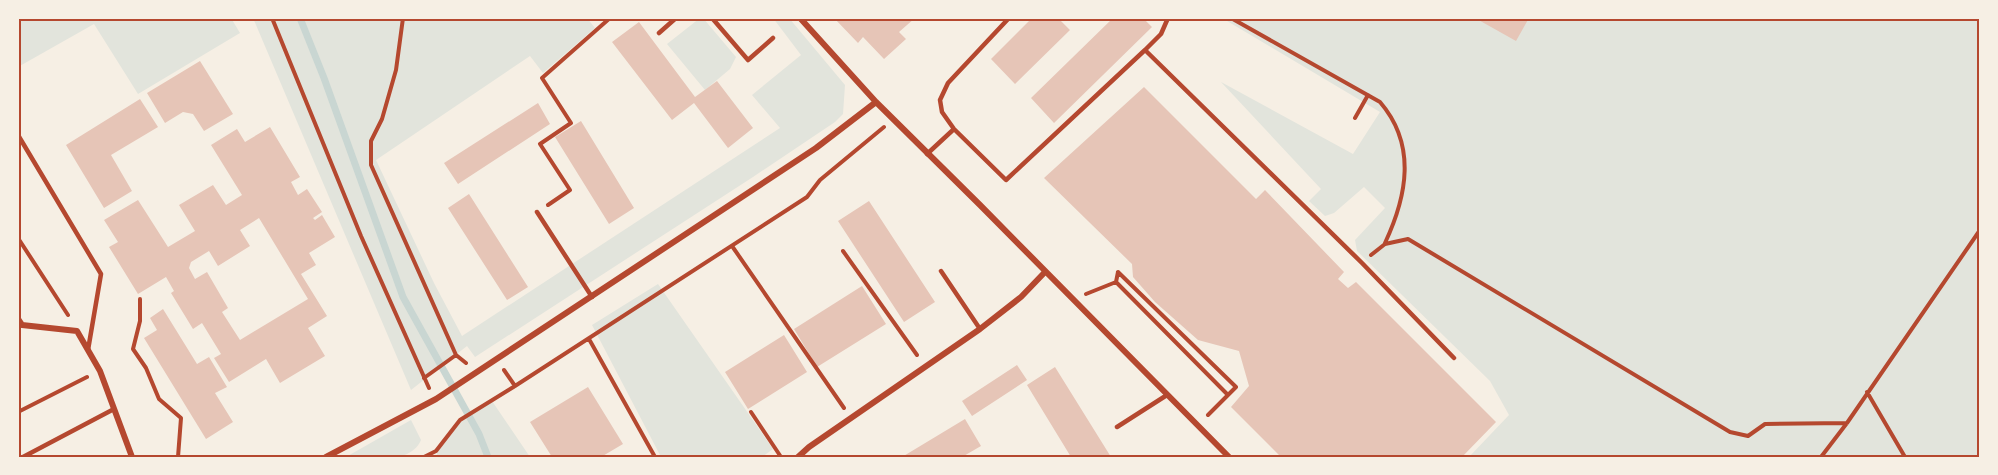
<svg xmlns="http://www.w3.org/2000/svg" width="1998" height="475" font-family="Quicksand,sans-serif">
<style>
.green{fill:#e2e4dc}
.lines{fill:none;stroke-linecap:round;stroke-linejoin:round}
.stream{stroke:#c9d6d2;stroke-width:7}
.building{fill:#e6c5b7;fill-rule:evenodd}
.path{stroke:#b5482f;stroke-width:4}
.service{stroke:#b5482f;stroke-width:4.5}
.minor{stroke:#b5482f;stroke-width:6}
.neatline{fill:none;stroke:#b5482f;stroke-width:2}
</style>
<rect width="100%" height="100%" fill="#f6efe4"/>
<!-- green -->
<path class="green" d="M18,18H231L240,33L138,94L94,24L18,67Z
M253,18H300L312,48L302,18H587L595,28L543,73L530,56L376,160L434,283L462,336L780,128L752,95L801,55L773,18H789L845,85L843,114L835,122L753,177L475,357L467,346L411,390Z
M700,18H703L736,57L730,69L705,90L667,44Z
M1222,18H1980V457H1469L1509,415L1490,381L1357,251L1355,240L1385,208L1364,187L1334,213L1325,216L1309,201L1321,189L1221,82L1353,154L1380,112Z
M658,284L773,449L762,457H661L592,325Z
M492,401L530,457H438L436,451L460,420Z
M411,420L421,440C410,466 368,457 346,457Z"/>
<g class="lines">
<!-- stream -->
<path class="stream" d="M300,18L324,78L403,297L479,434L488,457"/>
</g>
<!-- building -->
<path class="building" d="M834,18H915L899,32L906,39L884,59L863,37L858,43Z
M1032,18H1058L1070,30L1015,84L991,59Z
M1113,18H1143L1152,27L1054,123L1031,98Z
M1475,18H1529L1516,41Z
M639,22L695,97L717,81L753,128L728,148L694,103L672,120L612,42Z
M200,61L233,114L204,131L193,114L183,112L165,123L147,93Z
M1144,87L1256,199L1265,190L1344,272L1338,279L1348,288L1356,282L1496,422L1462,457H1281L1231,407L1249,386L1239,351L1198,340L1155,302L1133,277L1132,264L1044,178Z
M140,99L158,127L111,155L132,191L104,208L66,145Z
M538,103L550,124L458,184L444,163Z
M581,121L634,208L609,224L555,137Z
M270,127L300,177L291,182L298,195L307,189L322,212L313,218L315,220L322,215L335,237L309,253L316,265L301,274L327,316L308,328L325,356L280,383L266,359L229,382L214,358L221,354L202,323L193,329L171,293L174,291L166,277L138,294L109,247L118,242L104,220L138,200L168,247L195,231L179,205L213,185L226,205L242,195L211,145L237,129L245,142ZM259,218L308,299L240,340L222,312L228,308L207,272L195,279L189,268L191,262L209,251L218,266L250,246L240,230Z
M469,194L528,287L507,300L448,208Z
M869,201L935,302L904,322L838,221Z
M862,286L886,324L817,367L794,329Z
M163,309L197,364L209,357L227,387L215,393L233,422L206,439L144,338L157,330L150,318Z
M784,335L807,372L748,409L725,372Z
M1017,365L1027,380L972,416L962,401Z
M1055,367L1111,457H1071L1027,385Z
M588,387L623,444L601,457H552L530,422Z
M965,419L981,446L962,457H902Z"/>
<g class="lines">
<!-- path -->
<path class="path" d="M272,18L361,236L429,388
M403,18L396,70L382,119L371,141V165L456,355L466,363
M1231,18L1380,102C1417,145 1407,196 1385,243
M1355,118L1368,95
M548,205L570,190L540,144L571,123L542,78L610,18
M18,238L68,315
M732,246L844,408
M843,251L917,355
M1371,255L1385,244L1408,239L1730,432L1748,436L1765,424L1847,423
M1118,272L1116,282L1228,395L1208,415
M1118,272L1236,387L1228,395
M1086,294L1116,282
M140,299V321L133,349L146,368L159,399L181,418L178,457
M589,339L655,457
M424,378L456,355
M515,386L807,197L820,180L884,127
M1867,392L1905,457
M18,412L87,377
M751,412L781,457
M424,457L436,451L460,420L515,386L504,370
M1821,457L1847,423L1980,230"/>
<!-- service -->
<path class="service" d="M712,18L748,60L773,38
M1009,18L948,83L940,100L942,112L954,129L1006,180L1145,50L1161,34L1168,18
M659,33L676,18
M1145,50L1362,263L1454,358
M18,135L101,274L88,350
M927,154L954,129
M537,212L592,297
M941,271L980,329
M1117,427L1167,395
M23,457L114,409"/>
<!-- minor -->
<path class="minor" d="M800,18L876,102L980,205L1229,457
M18,319L22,325L77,331L100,371L132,457
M326,457L436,399L816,148L876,102
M798,457L809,447L980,329L1021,297L1045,272"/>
</g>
<!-- border -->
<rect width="1998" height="475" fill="none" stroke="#f6efe4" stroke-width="39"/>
<rect x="20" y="20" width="1958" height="436" class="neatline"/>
</svg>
